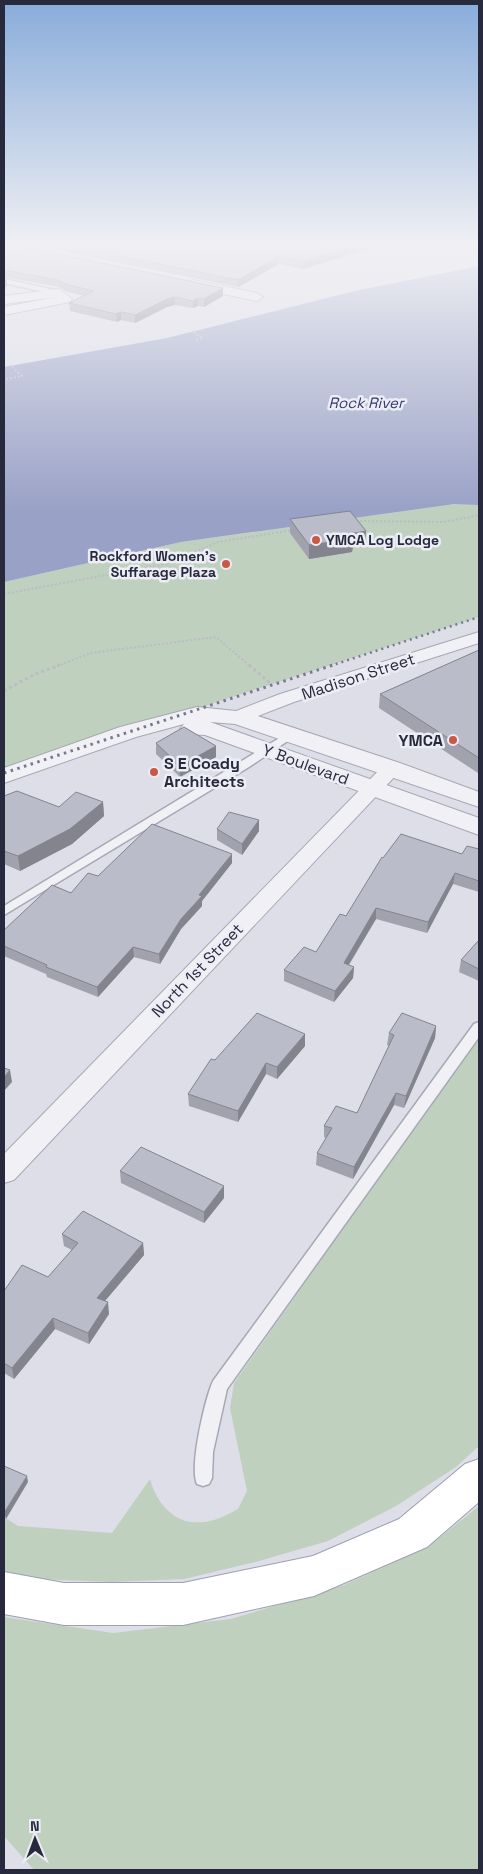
<svg xmlns="http://www.w3.org/2000/svg" width="483" height="1874" font-family="'Space Grotesk',sans-serif">
<style>
.green{fill:#bfd0bf}
.water{fill:#99a1c6}
.lines{fill:none;stroke-linecap:round;stroke-linejoin:round}
.service-casing{stroke:#a6a8b4;stroke-width:3}
.minor-casing{stroke:#a6a8b4;stroke-width:2}
.tertiary-casing{stroke:#a6a8b4;stroke-width:2}
.primary-casing{stroke:#9d9fb2;stroke-width:2}
.path-far1{stroke:#bcbcc5;stroke-width:2;stroke-dasharray:2 2;stroke-linecap:butt}
.path{stroke:#bcbcc5;stroke-width:3;stroke-dasharray:3 3;stroke-linecap:butt}
.service{fill:#f0f0f5;fill-rule:evenodd}
.minor{fill:#f0f0f5;fill-rule:evenodd}
.tertiary{fill:#f0f0f5;fill-rule:evenodd}
.primary{fill:#fff;fill-rule:evenodd}
.rail-far1{stroke:#777990;stroke-width:2.5;stroke-dasharray:2 4;stroke-linecap:butt}
.rail{stroke:#777990;stroke-width:3;stroke-dasharray:2.5 4.5;stroke-linecap:butt}
.wall{fill:#a1a2ad}
.shaded-wall{fill:#83848d}
.building{fill:#bbbcc9;stroke:#83848d}
.poi-dot{fill:#ca5844;stroke:#ededf5;stroke-width:2}
.labels{text-anchor:middle;stroke-width:5;stroke-linejoin:round;paint-order:stroke}
.far-poi-label{font-size:14px;font-weight:bold;fill:#27293d;stroke:#ededf5;text-anchor:start}
.far-water-label{font-size:15px;font-style:italic;fill:#323b70;stroke:#ededf5}
.street-label{font-size:16px;fill:#27293d;stroke:#ededf5}
.poi-label{font-size:16px;font-weight:bold;fill:#27293d;stroke:#ededf5;text-anchor:end}
</style>
<rect width="100%" height="100%" fill="#dddee7"/>
<!-- green -->
<path class="green" d="M463,503L479,505V617L220,701L4,777V582L181,542Z
M479,1037V1446L456,1467L396,1506L328,1541L259,1561L184,1579L111,1582L36,1579L4,1574V1517L18,1526L112,1533L150,1479C158,1509 181,1530 214,1520C222,1518 230,1513 238,1509L247,1491L230,1408L234,1383Z
M479,1506V1870H34L4,1836V1617L113,1633L231,1619L344,1585L428,1547Z"/>
<!-- water -->
<path class="water" d="M479,266V505L455,504L181,542L4,582V367L167,338L359,290Z"/>
<g class="lines">
<!-- service casing -->
<g class="service-casing">
<path id="service" d="M4,279L59,291L62,293L59,295L4,283Z
M291,731L296,734L295,736L249,767L4,915V906Z
M479,1022V1037L227,1389L213,1452L212,1478L209,1484L203,1486L197,1484C189,1467 205,1399 213,1381L474,1024Z"/>
</g>
<!-- minor casing -->
<g class="minor-casing">
<path id="minor" d="M193,280L257,293L263,297L257,301L189,287V281Z
M59,289L72,299L70,302L4,315V307L57,297L4,304V296Z
M479,632V643L294,702L245,721H231L228,717L231,713L280,694Z
M392,762L399,764L402,768L399,772L14,1180L4,1183V1154L385,764Z"/>
</g>
<!-- tertiary casing -->
<g class="tertiary-casing">
<path id="tertiary" d="M197,707L246,712L400,763L479,792V807L235,724L210,722L479,818V835L205,735L184,734L180,729L184,724L136,737L4,783V768L120,727Z"/>
</g>
<!-- primary casing -->
<g class="primary-casing">
<path id="primary" d="M479,1459V1502L427,1547L314,1596L183,1625H64L4,1614V1572L64,1583H183L313,1556L399,1519L465,1464Z"/>
</g>
<!-- path-far1 -->
<path class="path-far1" d="M194,332L203,338L195,340
M6,379L22,376L11,366
M356,521L444,522L479,515
M4,594L166,564L218,542L293,530
M57,666L91,653L216,637L250,666"/>
<!-- path -->
<path class="path" d="M249,665L270,683
M4,691L33,675L60,665"/>
<!-- service -->
<use href="#service" class="service"/>
<!-- minor -->
<use href="#minor" class="minor"/>
<!-- tertiary -->
<use href="#tertiary" class="tertiary"/>
<!-- primary -->
<use href="#primary" class="primary"/>
<!-- rail-far1 -->
<path class="rail-far1" d="M330,666L479,617"/>
<!-- rail -->
<path class="rail" d="M4,773L333,665"/>
</g>
<!-- wall -->
<path class="wall" d="M4,247L223,296L204,307L198,306L193,308L175,305L167,307L135,323L121,320L117,322L70,311L69,303L84,296L65,291L59,287L5,277L7,278V286L4,288Z
M41,247H374L303,269L279,264L238,287Z
M290,519L365,545L353,546L352,552L309,559L290,533Z
M479,650V772L478,773L379,708L380,694Z
M156,743L216,746V757L180,777L156,754Z
M4,796L59,807L103,802L104,816L72,844L20,871L4,864Z
M259,820V831L242,855L217,840V829Z
M479,849V892L453,884L427,933L376,919L349,965L354,967L353,978L334,1002L284,981V970L316,952L346,916L383,858L462,854Z
M232,863L202,901V906L181,929L160,964L134,957L98,997L47,977L46,974L4,956V930L71,893L98,876Z
M479,940V981L459,972L461,960Z
M436,1026L435,1038L404,1108L394,1105L353,1179L316,1165L317,1153L326,1138L324,1137V1126L357,1113L389,1046L387,1045L389,1033Z
M305,1046L277,1079L266,1074L238,1122L189,1106L188,1094L215,1060Z
M120,1171L224,1186V1198L204,1223L121,1183Z
M62,1234L143,1243L144,1255L105,1301L109,1314L89,1344L55,1329L14,1379L4,1373V1291L48,1277L72,1250L64,1246Z"/>
<!-- shaded-wall -->
<path class="shaded-wall" d="M350,247H374L303,269V261Z
M279,256V264L238,287V280Z
M7,278V286L4,288V280Z
M223,288V296L204,307V299Z
M175,297V305L167,307L135,323V315L167,299Z
M198,298V306L193,308V301Z
M121,312V320L117,322L116,314Z
M366,531L365,545L353,546L352,552L309,559V545L349,534Z
M216,746V757L180,777V766Z
M479,760V772L478,773Z
M103,802L104,816L72,844L20,871L18,856Z
M259,820V831L242,855V844Z
M232,854V863L202,901V906L181,929L160,964L159,954L181,919L199,895Z
M455,873L453,884L427,933L428,922Z
M376,908V919L343,974L344,963Z
M133,947L134,957L98,997L97,987Z
M354,967L353,978L334,1002L335,991Z
M436,1026L435,1038L404,1108L406,1096Z
M305,1034V1046L277,1079V1067Z
M266,1063V1074L238,1122V1111Z
M10,1070L12,1082L4,1091V1077Z
M396,1093L394,1105L353,1179L354,1167Z
M224,1186V1198L204,1223V1212Z
M143,1243L144,1255L98,1309L97,1298Z
M108,1302L109,1314L89,1344L88,1333Z
M53,1318L55,1329L14,1379L12,1368Z
M27,1476L28,1482L6,1519L4,1513Z"/>
<!-- building -->
<path class="building" d="M4,247H24L223,288L204,299L198,298L193,301L175,297L167,299L135,315L121,312L116,314L69,303L94,291L65,284L58,280L4,270Z
M77,247H350L303,261L279,256L238,280Z
M350,511L366,531L349,534L353,539L309,545L290,519Z
M479,650V758L380,694Z
M184,727L216,746L180,766L156,743Z
M17,791L59,807L76,792L103,802L70,829L18,856L4,851V796Z
M229,812L259,820L242,844L217,829Z
M152,824L232,854L199,895L202,896L181,919L159,954L133,947L97,987L46,967L47,965L4,946V930L52,885L71,893L88,873L98,876Z
M401,834L462,854L467,846L479,849V881L455,873L428,922L376,908L344,963L354,967L335,991L284,970L304,947L316,952L340,914L346,916L382,857L383,858Z
M479,940V969L461,960Z
M257,1013L305,1034L277,1067L266,1063L238,1111L188,1094L211,1059L215,1060Z
M402,1013L436,1026L406,1096L396,1093L354,1167L317,1153L332,1128L324,1126L336,1106L357,1113L394,1035L389,1033Z
M4,1068L10,1070L4,1077Z
M141,1147L224,1186L204,1212L120,1171Z
M83,1211L143,1243L97,1298L108,1302L88,1333L53,1318L12,1368L4,1363V1291L22,1265L48,1277L78,1243L62,1234Z
M4,1466L27,1476L4,1513Z"/>
<!-- sky -->
<linearGradient id="sky" x2="0" y2="1"><stop stop-color="#88acda"/><stop offset="0.48" stop-color="#f0f0f4"/><stop offset="1" stop-color="#f0f0f4" stop-opacity="0"/></linearGradient>
<rect width="483" height="510" fill="url(#sky)"/>
<!-- markers -->
<g class="poi-dot">
<circle cx="316" cy="540" r="5"/>
<circle cx="226" cy="564" r="5"/>
<circle cx="453" cy="740" r="5"/>
<circle cx="154" cy="772" r="5"/>
</g>
<g class="labels">
<!-- far-poi labels -->
<g class="far-poi-label">
<text x="326" y="545">YMCA Log Lodge</text>
<text x="216" y="561" text-anchor="end">Rockford Women's<tspan x="216" dy="16">Suffarage Plaza</tspan></text>
</g>
<!-- far-water labels -->
<g class="far-water-label">
<text x="366" y="408">Rock River</text>
</g>
<!-- street labels -->
<g class="street-label">
<text transform="translate(358 676) rotate(-18)" y="6">Madison Street</text>
<text transform="translate(306 764) rotate(20)" y="6">Y Boulevard</text>
<text transform="translate(197 970) rotate(-46)" y="6">North 1st Street</text>
</g>
<!-- poi labels -->
<g class="poi-label">
<text x="443" y="746">YMCA</text>
<text x="164" y="769" text-anchor="start">S E Coady<tspan x="164" dy="18">Architects</tspan></text>
</g>
</g>
<!-- border -->
<rect width="483" height="1874" fill="none" stroke="#27293d" stroke-width="10"/>
<!-- north arrow -->
<g transform="translate(35 1839) rotate(359)" stroke="#ededf5" stroke-width="4" paint-order="stroke">
<path d="M0-4L9 19L0 12L-9 19Z" fill="#27293d"/>
<text y="-8" font-size="14" font-weight="bold" text-anchor="middle" fill="#27293d">N</text>
</g>
</svg>
